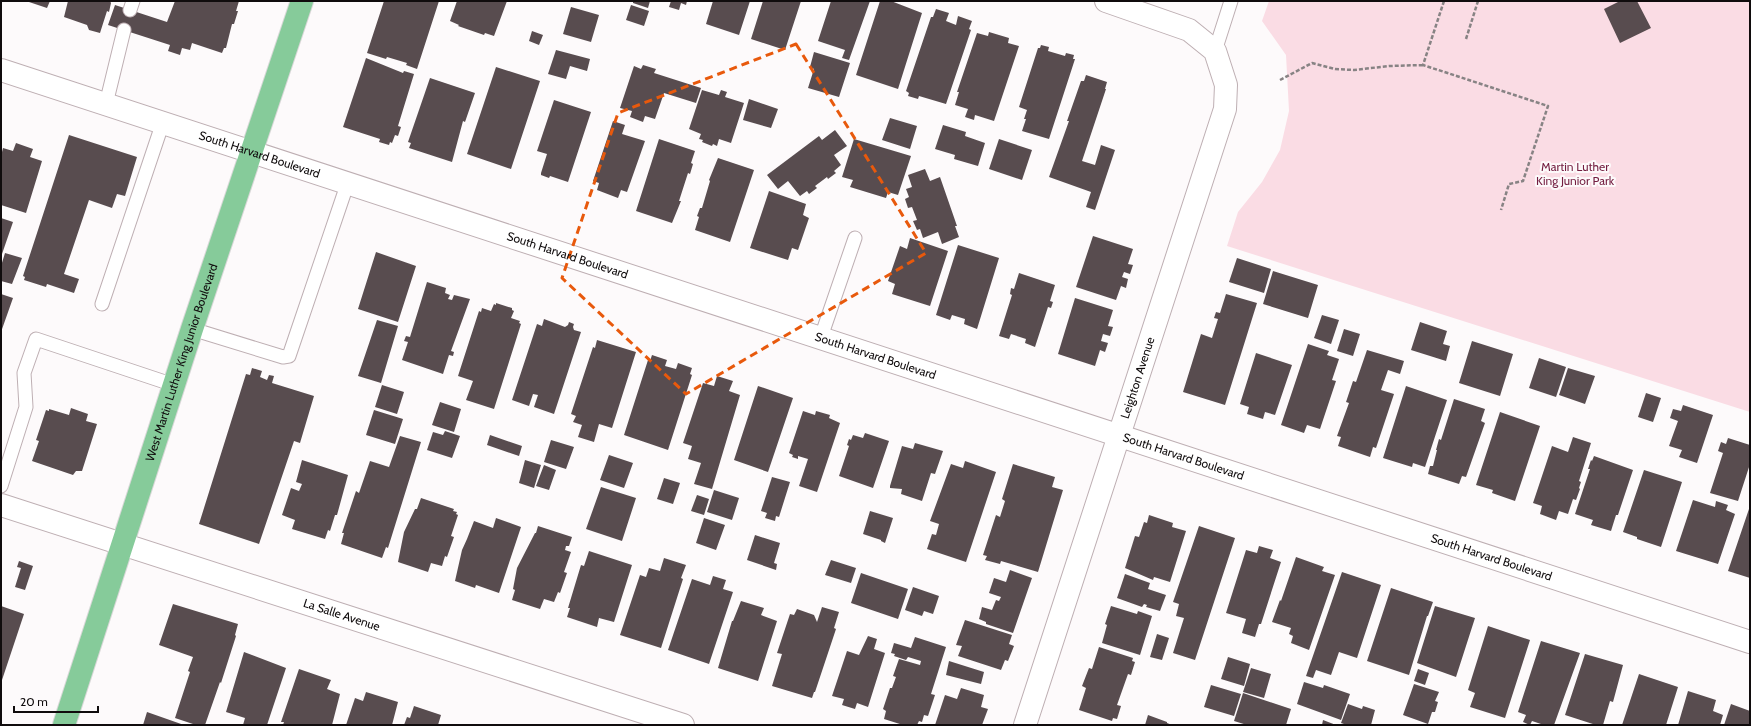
<svg xmlns="http://www.w3.org/2000/svg" width="1751" height="726" font-family="Cabin,sans-serif">
<style>
.green{fill:#fadce4}
.building{fill:#584c4f}
.lines{fill:none;stroke-linecap:round;stroke-linejoin:round}
.service-casing{stroke:#beafb3;stroke-width:15}
.minor-casing{stroke:#beafb3;stroke-width:24}
.primary-casing{stroke:#d9d8d8;stroke-width:24}
.path{stroke:#878384;stroke-width:2.5;stroke-dasharray:4 2;stroke-linecap:butt}
.service{stroke:#fff;stroke-width:13}
.minor{stroke:#fff;stroke-width:22}
.primary{stroke:#86cb9a;stroke-width:22}
.marked{fill:none;stroke:#e8590c;stroke-width:3;stroke-dasharray:8 5;stroke-linejoin:round}
.labels{text-anchor:middle;stroke-width:4;stroke-linejoin:round;paint-order:stroke}
.street-label{font-size:12px;fill:#100c0d;stroke:#fdfafb}
.park-label{font-size:12px;fill:#731d40;stroke:#fdfafb}
</style>
<rect width="100%" height="100%" fill="#fdfafb"/>
<!-- green -->
<path class="green" d="M1269,1H1750V412L1227,246L1238,212L1262,182L1280,150L1289,111L1286,55L1262,21Z"/>
<!-- building -->
<path class="building" d="M26,1H50L47,8Z
M68,1H110L111,3L109,12L107,11L100,33L89,30L87,25L64,17Z
M175,1H239L236,11H238L234,24H232L226,48H224L222,53L192,43L190,50L182,48L180,55L168,51L170,45L108,25L115,5L167,22Z
M384,1H439L417,69L406,65L407,63L387,57L386,59L367,53Z
M457,1H507L494,36L485,33L484,35L458,26L459,25L450,21Z
M633,1H650L648,8L633,3Z
M671,1H687L686,5L681,3L679,10L669,7Z
M713,1H750L739,35L706,24Z
M763,1H801L785,50L751,39Z
M831,1H870L849,60L842,58L845,50L818,41Z
M880,1H891L922,13L898,89L856,75Z
M1620,1H1637L1651,28L1620,43L1604,9Z
M631,5L649,11L644,26L626,20Z
M571,7L599,15L591,42L563,34Z
M936,9L949,13L946,21L956,25L958,16L972,21L969,29L971,30L946,104L919,96L918,99L908,96L909,93L906,91L931,17H933Z
M532,31L543,35L539,45L529,41Z
M989,32L1009,38L1008,43L1019,46L994,121L975,115L974,120L965,117L968,109L955,105L959,92H957L977,33L988,36Z
M1041,45L1049,47L1048,51L1065,56L1066,53L1074,55L1073,59H1075L1049,139L1022,131L1026,119H1024L1027,110L1019,107L1038,48H1040Z
M556,50L590,59L587,71L570,66L566,79L548,74Z
M814,52L850,63L839,97L808,88L814,69L810,67Z
M366,58L403,73L404,71L414,74L398,126L401,127L398,136L395,135L392,143L390,142L389,145L379,142L380,139L343,127Z
M643,65L656,69L654,73L701,88L696,103L664,93L655,119L645,116L643,122L630,117L632,111L620,108L634,66L641,69Z
M496,67L540,81L511,169L467,154Z
M1086,75L1107,82L1105,89H1106L1082,161L1095,165L1101,145L1115,150L1095,210L1086,207L1091,192L1049,177L1069,121H1067L1081,81H1084Z
M430,78L475,93L465,122L463,121L452,162L409,148L411,143L408,142Z
M702,90L719,95L721,90L727,92L725,97L744,103L731,143L719,139L717,146L713,144L712,146L702,142L703,140L699,139L701,134L689,129Z
M749,99L778,109L771,128L743,120Z
M554,100L591,112L568,182L550,176L549,178L541,175V173L547,154L537,151Z
M890,118L917,126L910,149L882,140Z
M613,121L625,125L622,134L645,141L627,192L621,190L618,198L597,190L599,183L593,181Z
M943,125L966,132L965,136L985,143L978,166L954,159L955,155L935,149Z
M835,130L847,146L834,155L841,165L834,171L836,173L828,179L827,177L815,186L817,188L809,194L807,191L800,196L788,181L778,189L767,175L819,136L822,140Z
M69,135L137,157L125,196L117,194L112,208L89,200L64,274L79,279L74,293L47,284L46,287L24,280L25,277L23,276Z
M659,139L695,151L691,163L693,164L690,174L688,173L679,201H681L672,223L636,211Z
M854,139L911,156L898,195L888,192L886,198L850,187L853,180L842,177Z
M999,139L1032,150L1022,180L989,169Z
M16,143L33,149L30,157L42,161L26,213L1,205V156L3,148L13,151Z
M718,158L754,170L730,242L695,230L699,217L697,216L700,208H702L710,181L709,180Z
M925,169L930,181L940,177L957,226H955L959,237L942,244L938,232L923,238L920,229L917,230L913,221L917,220L912,207L908,208L905,199L909,197L906,189L912,187L908,175Z
M769,191L806,204L803,215L809,218L798,250L792,248L788,260L750,248Z
M1,218L13,222L2,254H1Z
M1093,236L1133,249L1128,264L1133,265L1130,274L1124,272L1122,277L1128,279L1126,288L1121,286L1116,300L1076,287Z
M910,238L948,251L930,306L892,294L895,284L888,281L900,246L907,249Z
M958,245L999,258L977,329L964,324L965,319L952,315L950,320L936,315Z
M376,252L416,266L398,322L358,309Z
M5,253L22,258L12,284L1,281V266Z
M1237,258L1271,269L1264,293L1229,282Z
M1273,271L1318,285L1308,318L1263,304Z
M1019,273L1055,285L1050,301L1053,302L1051,308L1048,307L1035,347L1025,343L1026,339L1011,334L1009,339L999,336L1012,295L1010,294L1011,288L1014,289Z
M427,282L446,288L445,293L450,295L448,299L452,300L454,295L470,299L451,351L454,352L453,356L449,355L443,374L402,360L408,342L404,341L406,336L410,337Z
M1,294L13,298L1,332Z
M1226,294L1257,303L1225,405L1183,392L1201,334L1212,338L1218,319L1214,318L1216,312L1220,313Z
M1075,298L1113,310L1108,326L1113,327L1110,336L1103,334L1101,341L1108,343L1105,352L1100,350L1095,366L1058,354Z
M496,303L512,308V310L514,311L511,318L520,321L519,323L521,324L494,409L466,400L473,381L458,376L479,311L481,312L482,308L491,311L494,304L496,305Z
M1322,315L1339,320L1331,344L1314,338Z
M544,319L565,327L568,325L569,322L574,324L573,327L574,330L581,332L554,414L534,407L538,395L533,394L529,406L512,400L537,324L542,326Z
M377,320L398,326L381,383L358,376Z
M1420,322L1447,331L1443,344L1450,346L1446,361L1411,350Z
M1344,329L1360,334L1353,356L1337,351Z
M597,340L636,352L612,428L599,424L594,442L578,437L582,425L573,422L576,416L571,414L593,347L595,348Z
M1472,341L1513,354L1500,396L1459,383Z
M1308,344L1329,351L1327,355L1339,359L1332,380L1336,381L1320,429L1307,425L1304,433L1281,425Z
M1367,350L1404,361L1400,374L1388,370L1381,390L1394,394L1376,448L1373,447L1370,457L1338,446L1341,437L1337,436L1349,403L1346,402L1353,381L1356,382Z
M1256,353L1292,365L1275,415L1265,412L1263,419L1247,414L1249,407L1240,404Z
M652,355L667,360L665,366L676,369L678,363L692,368L690,374L692,375L668,450L624,435L648,360L650,361Z
M1539,358L1566,367L1556,397L1529,388Z
M252,368L262,371L260,377L267,380L269,375L274,376L272,383L314,396L300,443L294,441L259,544L199,524L246,374L250,375Z
M1568,368L1595,376L1585,404L1559,395Z
M717,376L733,381L729,391L740,395L712,489L694,484L701,463L688,459L692,446L683,443L703,383L714,386Z
M382,385L404,392L397,414L375,407Z
M758,386L793,398L768,472L734,460Z
M1406,386L1447,400L1425,467L1413,463L1412,467L1383,458Z
M1646,393L1661,398L1653,422L1638,417Z
M1454,399L1485,409L1481,421L1485,423L1466,477L1462,476L1459,484L1428,474L1430,466H1433L1437,450H1436L1439,439L1441,440Z
M440,402L461,409L454,432L432,425Z
M1683,405L1713,415L1697,463L1679,457L1682,450L1669,446L1678,421L1670,418L1673,409L1681,411Z
M71,408L88,414L86,421L97,424L82,471H76L73,475L32,461L39,441L36,440L46,410L49,411V409L69,415Z
M374,410L403,419L395,444L366,435Z
M803,411L815,415L816,411L830,415L829,418L840,423L817,492L799,486L808,459L798,456V459L792,457L793,455L789,453Z
M1500,412L1540,426L1515,501L1492,493L1493,490L1476,485Z
M445,431L460,436L452,458L427,450L433,432L443,435Z
M865,433L889,441L873,488L839,476L849,446L847,445L849,439L851,440L853,435L863,438Z
M490,435L522,446L519,456L487,445Z
M400,436L421,442L388,548L386,547L382,558L341,544L344,533H342L356,491L359,493L370,461L389,467Z
M1573,437L1591,443L1579,481L1581,482L1579,488L1580,489L1576,500L1573,499L1568,514L1559,511L1556,520L1540,514L1542,506L1533,503L1552,446L1568,452Z
M1728,438L1750,445V464L1738,501L1710,493L1723,453L1718,451L1721,442L1726,444Z
M551,440L574,447L566,469L544,462Z
M915,443L943,451L935,474L931,473L922,501L901,494L902,489L890,488V486L902,446L913,449Z
M609,455L633,463L624,488L600,480Z
M1594,456L1633,470L1618,515H1616L1611,531L1591,525L1593,520L1575,514L1590,469H1588L1591,460L1592,461Z
M302,460L348,475L337,515H335L330,531L328,530L325,539L292,529L295,520L282,515L291,488L299,491L302,484L296,482Z
M525,460L541,465L534,488L519,483Z
M965,461L996,472L966,562L927,549L932,534L936,535L939,524L930,521L951,464L963,468Z
M1013,464L1055,477L1052,487L1063,490L1038,572L1001,561L1000,564L985,560L987,556L983,555L996,515L1000,517L1005,501L1002,499Z
M544,465L556,470L549,490L536,486Z
M1644,470L1682,482L1661,547L1637,539V537L1623,532Z
M772,477L790,482L779,517L776,516L775,521L765,518L767,513L761,511Z
M664,478L680,483L673,504L657,499Z
M601,487L636,498L622,541L586,529Z
M714,490L739,498L732,520L707,512Z
M697,495L709,499L704,515L691,511Z
M421,498L454,509L453,511L457,512L456,514L458,515L451,536L454,537L447,557L445,556L442,566L431,563L428,572L398,562L404,532L415,509H417Z
M1693,500L1715,507L1716,501L1728,505L1726,510L1735,514L1718,564L1676,551Z
M1750,506V578L1728,571Z
M870,511L893,518L885,543L881,541V540L863,534Z
M1149,515L1173,523L1172,527L1186,531L1170,582L1154,577L1153,580L1125,568L1135,536L1139,537L1144,522L1147,523Z
M496,518L521,527L499,593L476,585L475,588L455,581L462,550L467,539L474,521L493,528Z
M704,518L725,525L716,550L696,543Z
M538,526L572,537L569,546H566L565,550L571,552L564,572L567,573L560,593L558,592L554,602L544,599L540,609L512,600L515,590L513,589L517,568L535,533H536Z
M1199,526L1235,538L1195,660L1173,653L1184,618L1176,616L1179,604L1173,602Z
M755,535L780,543L774,563L777,564L776,570L747,560Z
M1259,546L1273,550L1270,558L1281,562L1261,624H1259L1255,637L1242,633L1246,619L1226,613L1246,550L1257,553Z
M589,551L632,565L614,622L599,618L597,627L567,617L570,608H568L581,565L584,566Z
M1296,557L1324,567L1322,571L1335,575L1309,650L1291,643L1293,636L1289,634L1291,628L1272,622L1280,600L1281,601Z
M664,558L686,565L681,578L683,579L661,648L620,635L640,575L646,577L649,568L660,571Z
M831,560L856,568L851,583L825,575Z
M19,561L33,566L25,590L15,587L21,568L17,567Z
M1010,570L1032,578L1013,633L986,624V622L979,619L982,607L992,610L996,600L999,601L1001,597L989,593L994,578L1006,582Z
M1342,572L1381,585L1357,658L1339,652L1331,675L1316,670L1313,678L1306,676Z
M861,573L908,589L898,619L851,603Z
M1125,574L1150,583L1148,589L1166,595L1160,611L1146,607L1147,605L1144,604L1142,607L1117,598Z
M713,576L726,580L723,589L733,592L709,664L668,650L692,579L710,585Z
M913,587L939,596L933,614L924,611L922,616L905,610Z
M1391,588L1433,602L1428,616H1427L1409,675L1367,661Z
M741,601L764,608L761,615L777,621L758,681L718,668L732,621H733Z
M173,604L238,624L235,635L236,636L221,683L220,682L205,725H196L175,718L190,672L188,671L193,657L159,645Z
M1,606L24,614L1,683Z
M1111,606L1137,614L1138,611L1152,616L1140,655L1102,643L1107,625L1105,624Z
M1435,606L1475,618L1456,677L1417,663Z
M822,607L839,612L834,628L836,629L815,692H814L812,698L772,686L782,654L777,653L790,614L794,615L797,609L814,615L817,622Z
M965,620L1012,635L1009,644L1014,646L1008,661L1005,660L1001,670L958,656L962,646L956,645Z
M1488,626L1530,640L1505,718L1470,707L1475,693L1468,690Z
M1157,634L1169,638L1162,660L1150,657Z
M868,636L877,639L874,649L885,653L868,707L857,703L855,709L842,705L844,699L832,696L847,651L859,655Z
M915,637L946,647L931,694L935,695L928,716L924,715L922,722L919,721L917,725H903L884,719L886,711L883,709L890,688H892L896,677L893,676L899,659L920,665L921,661L908,657L906,660L894,656L895,654L891,653L894,643L911,648Z
M1541,641L1580,653L1554,725H1544L1532,721L1530,725L1523,722L1526,715L1518,712Z
M1099,647L1133,658L1132,661L1135,662L1131,675L1128,674L1117,705L1121,706L1117,719L1113,718L1112,721L1079,710L1086,688L1082,686L1089,668L1092,669Z
M244,652L286,668L267,725H243L245,718L226,712Z
M1585,654L1623,665L1613,702L1610,701L1603,725H1596L1565,715Z
M1228,657L1250,664L1244,686L1221,679Z
M949,661L984,672L981,684L946,675Z
M1251,668L1271,674L1264,698L1243,692Z
M299,669L331,680L327,689L340,694L332,725H283L284,722H281Z
M1418,669L1429,673L1425,685L1414,681Z
M1639,674L1678,687L1666,725H1622Z
M1304,682L1323,688L1324,685L1350,694L1341,720L1297,704Z
M1414,684L1439,692L1435,701L1438,702L1435,712H1432L1428,724L1403,715Z
M1211,685L1241,694L1234,716L1204,707Z
M961,688L984,695L981,707L988,709L982,725H935L945,695L957,699Z
M1688,691L1716,700L1713,711L1723,715L1720,725H1678Z
M366,692L398,702L392,725H346L355,698L363,701Z
M1243,693L1291,709L1286,725H1247L1234,721Z
M1348,704L1362,709L1363,706L1375,710L1371,725H1347L1341,723Z
M1731,704L1750,711V725H1724Z
M414,706L441,715L438,725H404L407,717L410,718Z
M147,712L184,725H143Z
M1148,715L1167,722V723L1172,725H1145Z
M1323,720L1336,725H1322Z"/>
<g class="lines">
<!-- service casing -->
<g class="service-casing">
<path id="service" d="M130,10L133,1
M1215,51L1231,1
M106,104L124,30
M102,304L163,122
M192,329L283,357L289,356L348,182
M821,337L855,238
M1,486L26,407L24,373L36,339L174,385"/>
</g>
<!-- minor casing -->
<g class="minor-casing">
<g id="minor">
<path id="s1" d="M1,70L1750,642"/>
<path id="s2" d="M1,505L683,725"/>
<path id="s3" d="M1025,725L1225,109L1226,85L1215,51L1189,30L1106,1"/>
</g>
</g>
<!-- primary casing -->
<g class="primary-casing">
<g id="primary">
<path id="s4" d="M64,725L192,329L302,1"/>
</g>
</g>
<!-- path -->
<path class="path" d="M1444,1L1423,65L1548,106L1523,181L1509,184L1501,210
M1466,39L1478,1
M1280,80L1312,63L1335,69L1354,70L1389,66L1423,65"/>
<!-- service -->
<use href="#service" class="service"/>
<!-- minor -->
<use href="#minor" class="minor"/>
<!-- primary -->
<use href="#primary" class="primary"/>
</g>
<!-- marked area -->
<path class="marked" d="M796,44L926,253L686,394L562,278L618,113Z"/>
<g class="labels">
<!-- street labels -->
<g class="street-label">
<text dy="4" stroke="none"><textPath href="#s1" startOffset="272">South Harvard Boulevard</textPath></text>
<text dy="4" stroke="none"><textPath href="#s1" startOffset="596">South Harvard Boulevard</textPath></text>
<text dy="4" stroke="none"><textPath href="#s1" startOffset="920">South Harvard Boulevard</textPath></text>
<text dy="4" stroke="none"><textPath href="#s4" startOffset="381">West Martin Luther King Junior Boulevard</textPath></text>
<text dy="4" stroke="none"><textPath href="#s3" startOffset="365">Leighton Avenue</textPath></text>
<text dy="4" stroke="none"><textPath href="#s1" startOffset="1244">South Harvard Boulevard</textPath></text>
<text dy="4" stroke="none"><textPath href="#s1" startOffset="1568">South Harvard Boulevard</textPath></text>
<text dy="4" stroke="none"><textPath href="#s2" startOffset="358">La Salle Avenue</textPath></text>
</g>
<!-- park labels -->
<g class="park-label">
<text x="1575" y="171">Martin Luther<tspan x="1575" dy="14">King Junior Park</tspan></text>
</g>
</g>
<!-- border -->
<rect width="1751" height="726" fill="none" stroke="#100c0d" stroke-width="4"/>
<!-- scale -->
<path d="M14 706v6h84v-6" fill="none" stroke="#100c0d" stroke-width="2"/>
<text x="20" y="706" font-size="12" fill="#100c0d" stroke="#fdfafb" stroke-width="3" paint-order="stroke">20 m</text>
</svg>
